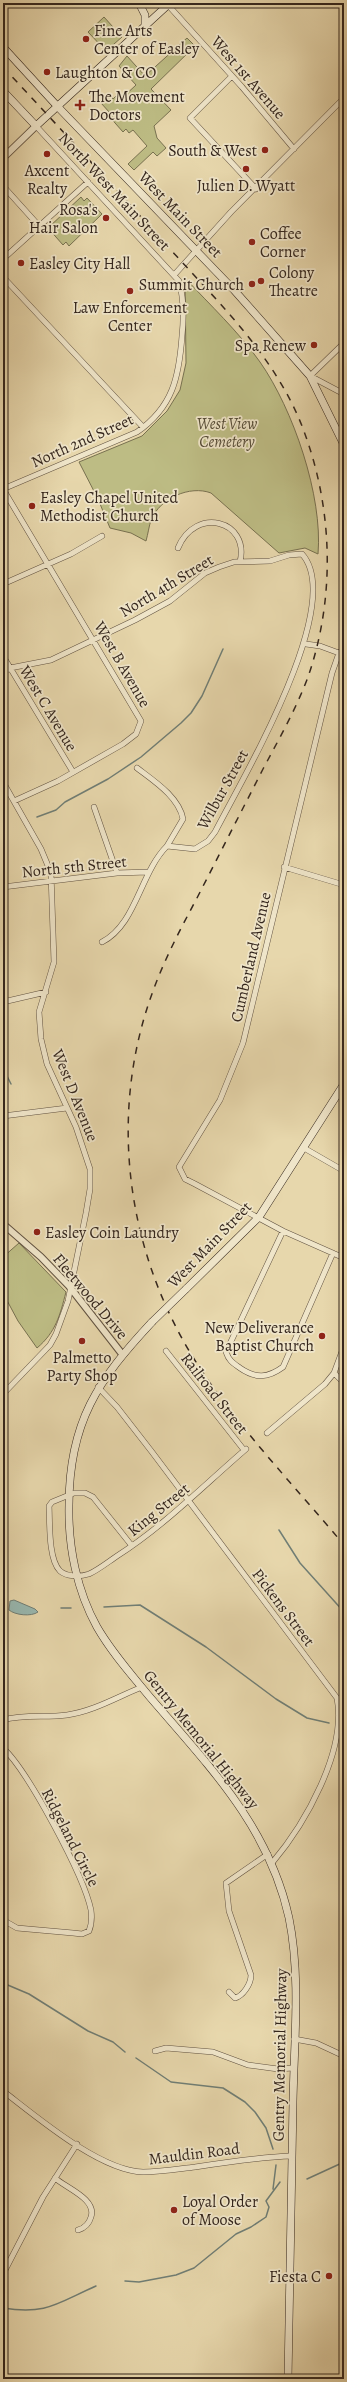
<svg xmlns="http://www.w3.org/2000/svg" width="347" height="2382" font-family="Alegreya,serif">
<style>
.green{fill:#bdbc84;stroke:#787150}
.water{fill:#98b8b0;stroke:#707e75}
.lines{fill:none;stroke-linecap:round;stroke-linejoin:round}
.stream{stroke:#707e75;stroke-width:1.5}
.minor-casing{stroke:#615241;stroke-width:6}
.tertiary-casing{stroke:#615241;stroke-width:8}
.secondary-casing{stroke:#34261d;stroke-width:8}
.minor{stroke:#efe5c9;stroke-width:5}
.tertiary{stroke:#efe5c9;stroke-width:6}
.secondary{stroke:#efe5c9;stroke-width:7}
.rail{stroke:#34261d;stroke-width:1.5;stroke-dasharray:7 7;stroke-linecap:butt}
.secondary-bridge-casing{stroke:#34261d;stroke-width:8;stroke-linecap:butt}
.secondary-bridge{stroke:#efe5c9;stroke-width:7}
.poi-dot{fill:#8f2418;stroke:#efe5c9;stroke-width:1.5}
.labels{text-anchor:middle;stroke-width:3.5;stroke-linejoin:round;paint-order:stroke}
.poi-label{font-size:16px;fill:#34261d;stroke:#efe5c9;text-anchor:start}
.street-label{font-size:16px;fill:#34261d;stroke:#efe5c9}
.park-label{font-size:16px;font-style:italic;fill:#564c37;stroke:#efe5c9}
</style>
<rect width="100%" height="100%" fill="#e7d7ac"/>
<filter id="stains"><feTurbulence type="fractalNoise" baseFrequency=".005" numOctaves="4"/><feColorMatrix values="0 0 0 0 .2 0 0 0 0 .09 0 0 0 0 .02 0 0 0 .5 -.17"/></filter>
<radialGradient id="worn" r=".72"><stop offset=".6" stop-color="#630" stop-opacity="0"/><stop offset="1" stop-color="#630" stop-opacity=".3"/></radialGradient>
<!-- green -->
<path class="green" d="M104,17L122,37L106,51L88,32Z
M187,38L195,46L151,89L171,110L154,126L157,138L166,148L157,156L153,152L134,170L128,164L147,146L133,130L129,133L126,129L123,132L108,115L110,113L101,103L110,95L113,99L118,94L122,98L136,85L119,66L127,56L145,76Z
M81,197L84,201L87,198L102,214L69,246L66,242L63,245L48,228Z
M185,278C210,305 238,331 260,362C293,409 323,496 318,554L305,548L279,553L211,493C190,485 160,498 151,520C149,526 148,534 146,541L131,533L110,528L98,499L79,462L142,436L167,411L180,390L186,363Z
M19,1243L66,1292C60,1315 56,1332 37,1348L18,1321L3,1293V1257Z"/>
<!-- water -->
<path class="water" d="M14,1600L35,1609L38,1612C31,1617 15,1615 9,1610L10,1601Z"/>
<g class="lines">
<!-- stream -->
<path class="stream" d="M37,817L56,810L65,802L108,779L141,757L181,723L191,713L202,696L223,649
M3,1068L11,1084
M279,1530L300,1563L344,1612
M104,1607L140,1605L206,1647L276,1699L307,1718L329,1723
M61,1608H71
M3,1983L29,1994L88,2031L113,2042L125,2052
M136,2058L171,2082L223,2088L245,2102L255,2112L266,2128L273,2149
M307,2179L344,2162
M273,2189L276,2165
M125,2281L139,2282L176,2275L194,2268L236,2234L251,2227L266,2217L269,2207L266,2201L280,2182
M3,2308C47,2315 57,2303 96,2286"/>
<!-- minor casing -->
<g class="minor-casing">
<path id="minor" d="M164,3L168,5L242,87L294,149
M232,76L190,118L256,189
M3,186L40,227
M3,259L88,182
M175,274L231,212L344,98
M3,277L143,427
M344,343L310,376L344,394
M3,489L137,432C173,407 179,377 182,336C184,317 184,299 179,281L36,126
M3,489L141,721L136,734L123,744L58,781L14,801
M178,548C195,506 250,520 240,562
M3,584L71,554L102,536
M306,644L320,646L339,653
M344,648L339,653L332,673L243,1043L220,1100L179,1167L185,1179L195,1184L283,1231L344,1258
M3,656L73,772
M3,672L10,668L51,660L135,620L170,601L205,573L219,567L234,562L270,561L289,555L302,554C347,604 241,781 215,832L208,841L195,849L167,846C140,873 136,925 102,942
M137,768C154,781 179,797 183,819L167,846
M3,782L41,849L51,873L54,962L39,1012L41,1039L47,1064L76,1127L90,1169V1189L86,1213L68,1301L56,1334L50,1345L3,1394
M94,807L117,873
M284,867L344,885
M3,887L117,873L148,872
M3,1002L46,992
M3,1116L67,1108
M304,1148L344,1171
M283,1231L226,1352C229,1361 233,1363 240,1368C256,1379 268,1378 283,1367L333,1253
M166,1351L244,1450
M334,1373L344,1383
M98,1387L117,1407L152,1452L337,1698C347,1751 305,1824 272,1863
M267,1433L325,1384L334,1373L344,1346
M132,1546L93,1497L85,1493H74L52,1502L49,1506C50,1522 48,1559 60,1571C67,1577 80,1577 89,1574C98,1570 108,1562 117,1556C164,1526 203,1486 246,1449
M3,1720C24,1714 46,1718 67,1715C94,1711 117,1697 142,1687
M3,1748C28,1771 84,1876 91,1910C92,1918 92,1924 89,1931L82,1934L73,1933L17,1928L3,1920
M229,1992L235,1998C243,1996 251,1984 251,1975L229,1911L226,1883L268,1854
M294,2039L316,2043L344,2056
M155,2051L166,2048L213,2052L248,2065L278,2069L293,2068
M3,2091C37,2117 100,2171 143,2172C161,2172 178,2169 195,2167C227,2162 259,2157 292,2156
M55,2178C66,2188 97,2199 91,2217C89,2224 85,2228 78,2230
M3,2274L43,2197L77,2144"/>
</g>
<!-- tertiary casing -->
<g class="tertiary-casing">
<path id="tertiary" d="M3,158L36,126
M3,1224L41,1257L69,1286L122,1354"/>
</g>
<!-- secondary casing -->
<g class="secondary-casing">
<path id="secondary" d="M139,3L145,15V26
M3,47L58,107L234,290L310,376L344,445
M3,91L36,126L170,3
M186,1289L259,1217L344,1084
M152,1322C98,1380 69,1422 69,1505C68,1547 77,1591 97,1627C112,1653 131,1674 149,1696C208,1765 269,1826 289,1918C301,1977 294,2042 293,2102C291,2194 290,2287 288,2379"/>
</g>
<!-- minor -->
<use href="#minor" class="minor"/>
<!-- tertiary -->
<use href="#tertiary" class="tertiary"/>
<!-- secondary -->
<use href="#secondary" class="secondary"/>
<!-- rail -->
<path class="rail" d="M3,67C59,127 115,188 170,249C220,304 275,357 302,426C333,506 336,596 308,677C296,709 279,739 263,769C241,812 219,855 197,898C181,928 165,958 153,991C112,1102 123,1225 177,1329C216,1405 289,1479 344,1545"/>
<!-- secondary-bridge casing -->
<g class="secondary-bridge-casing">
<path id="secondary-bridge" d="M152,1322L186,1289"/>
</g>
<!-- secondary-bridge -->
<use href="#secondary-bridge" class="secondary-bridge"/>
</g>
<!-- markers -->
<g class="poi-dot">
<circle cx="86" cy="39" r="4"/>
<circle cx="47" cy="72" r="4"/>
<path d="M78 99h4v4h4v4h-4v4h-4v-4h-4v-4h4z"/>
<circle cx="265" cy="150" r="4"/>
<circle cx="47" cy="154" r="4"/>
<circle cx="246" cy="169" r="4"/>
<circle cx="106" cy="218" r="4"/>
<circle cx="252" cy="242" r="4"/>
<circle cx="21" cy="263" r="4"/>
<circle cx="261" cy="281" r="4"/>
<circle cx="252" cy="284" r="4"/>
<circle cx="130" cy="291" r="4"/>
<circle cx="314" cy="345" r="4"/>
<circle cx="32" cy="506" r="4"/>
<circle cx="37" cy="1232" r="4"/>
<circle cx="322" cy="1336" r="4"/>
<circle cx="82" cy="1341" r="4"/>
<circle cx="174" cy="2210" r="4"/>
<circle cx="329" cy="2276" r="4"/>
</g>
<g class="labels">
<!-- poi labels -->
<g class="poi-label">
<text x="94" y="36">Fine Arts<tspan x="94" dy="18">Center of Easley</tspan></text>
<text x="55" y="78">Laughton &amp; CO</text>
<text x="89" y="102">The Movement<tspan x="89" dy="18">Doctors</tspan></text>
<text x="257" y="156" text-anchor="end">South &amp; West</text>
<text x="47" y="176" text-anchor="middle">Axcent<tspan x="47" dy="18">Realty</tspan></text>
<text x="246" y="191" text-anchor="middle">Julien D. Wyatt</text>
<text x="98" y="215" text-anchor="end">Rosa's<tspan x="98" dy="18">Hair Salon</tspan></text>
<text x="260" y="239">Coffee<tspan x="260" dy="18">Corner</tspan></text>
<text x="29" y="269">Easley City Hall</text>
<text x="269" y="278">Colony<tspan x="269" dy="18">Theatre</tspan></text>
<text x="244" y="290" text-anchor="end">Summit Church</text>
<text x="130" y="313" text-anchor="middle">Law Enforcement<tspan x="130" dy="18">Center</tspan></text>
<text x="306" y="351" text-anchor="end">Spa Renew</text>
<text x="40" y="503">Easley Chapel United<tspan x="40" dy="18">Methodist Church</tspan></text>
<text x="45" y="1238">Easley Coin Laundry</text>
<text x="314" y="1333" text-anchor="end">New Deliverance<tspan x="314" dy="18">Baptist Church</tspan></text>
<text x="82" y="1363" text-anchor="middle">Palmetto<tspan x="82" dy="18">Party Shop</tspan></text>
<text x="182" y="2207">Loyal Order<tspan x="182" dy="18">of Moose</tspan></text>
<text x="321" y="2282" text-anchor="end">Fiesta C</text>
</g>
<!-- street labels -->
<g class="street-label">
<text transform="translate(249 77) rotate(49)" y="6">West 1st Avenue</text>
<text transform="translate(115 191) rotate(47)" y="6">North West Main Street</text>
<text transform="translate(181 214) rotate(46)" y="6">West Main Street</text>
<text transform="translate(82 440) rotate(-24)" y="6">North 2nd Street</text>
<text transform="translate(166 585) rotate(-31)" y="6">North 4th Street</text>
<text transform="translate(123 664) rotate(60)" y="6">West B Avenue</text>
<text transform="translate(49 708) rotate(59)" y="6">West C Avenue</text>
<text transform="translate(222 789) rotate(-61)" y="6">Wilbur Street</text>
<text transform="translate(74 866) rotate(-6)" y="6">North 5th Street</text>
<text transform="translate(250 957) rotate(-77)" y="6">Cumberland Avenue</text>
<text transform="translate(76 1095) rotate(68)" y="6">West D Avenue</text>
<text transform="translate(209 1244) rotate(-46)" y="6">West Main Street</text>
<text transform="translate(91 1296) rotate(50)" y="6">Fleetwood Drive</text>
<text transform="translate(215 1393) rotate(52)" y="6">Railroad Street</text>
<text transform="translate(158 1509) rotate(-39)" y="6">King Street</text>
<text transform="translate(284 1607) rotate(53)" y="6">Pickens Street</text>
<text transform="translate(202 1739) rotate(51)" y="6">Gentry Memorial Highway</text>
<text transform="translate(71 1837) rotate(63)" y="6">Ridgeland Circle</text>
<text transform="translate(279 2055) rotate(-89)" y="6">Gentry Memorial Highway</text>
<text transform="translate(194 2153) rotate(-7)" y="6">Mauldin Road</text>
</g>
<!-- park labels -->
<g class="park-label">
<text x="227" y="429">West View<tspan x="227" dy="18">Cemetery</tspan></text>
</g>
</g>
<!-- margin -->
<rect width="347" height="2382" fill="none" stroke="#e7d7ac" stroke-width="16"/>
<rect x="4" y="4" width="339" height="2374" fill="none" stroke="#34261d" stroke-width="2"/>
<rect x="8" y="8" width="331" height="2366" fill="none" stroke="#34261d"/>
<rect width="100%" height="100%" filter="url(#stains)"/>
<rect width="100%" height="100%" fill="url(#worn)"/>
</svg>
